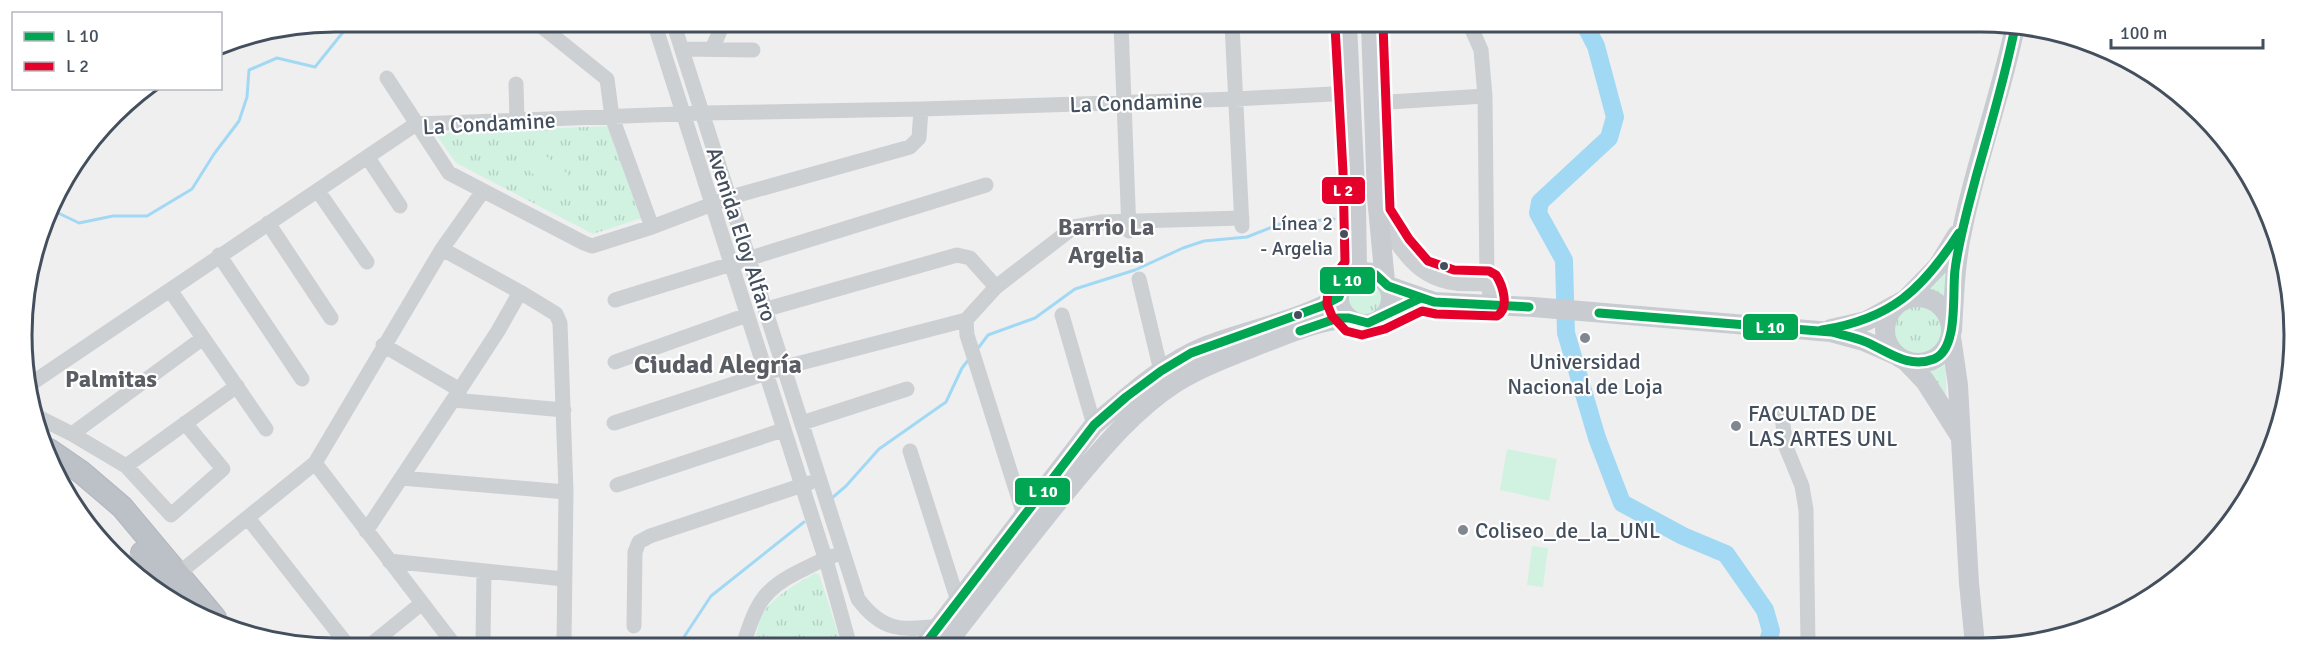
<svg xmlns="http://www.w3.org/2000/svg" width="2315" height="669" font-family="Signika,sans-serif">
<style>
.park{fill:url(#park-tufts)}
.pitch{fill:#d1f2e1}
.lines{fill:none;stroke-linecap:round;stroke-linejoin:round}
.stream{stroke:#a1d9f4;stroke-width:3}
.river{stroke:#a1d9f4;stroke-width:18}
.highway-casing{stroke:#b3b7c0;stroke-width:24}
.minor{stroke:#cdd0d3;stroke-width:15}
.major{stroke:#c8cbd0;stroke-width:20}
.highway{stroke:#bcc1c8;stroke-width:22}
.bus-1-casing{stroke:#fff;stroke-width:14}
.bus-2-casing{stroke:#fff;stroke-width:14}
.bus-1{stroke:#00a651;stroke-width:9}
.bus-2{stroke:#e4002b;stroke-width:9}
.bus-dot{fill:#444f5e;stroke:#fff;stroke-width:2}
.poi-dot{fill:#808791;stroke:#fff;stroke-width:2}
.labels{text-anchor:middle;stroke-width:4.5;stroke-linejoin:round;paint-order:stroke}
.bus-label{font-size:20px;fill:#444f5e;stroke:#fff;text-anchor:end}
.street-label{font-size:22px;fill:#444f5e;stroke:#fff}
.poi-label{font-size:22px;fill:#444f5e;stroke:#fff;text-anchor:start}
.neighbourhood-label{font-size:24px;font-weight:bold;fill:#5a5d64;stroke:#fff}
.quarter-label{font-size:26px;font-weight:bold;fill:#5a5d64;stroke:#fff}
.rim{fill:none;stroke:#444f5e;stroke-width:3}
.line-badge{stroke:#fff;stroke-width:2}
.badge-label{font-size:16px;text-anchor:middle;font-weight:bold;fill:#fff}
</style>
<defs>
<pattern id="park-tufts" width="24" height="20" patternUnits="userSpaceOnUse" patternTransform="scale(1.5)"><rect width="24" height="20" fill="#d1f2e1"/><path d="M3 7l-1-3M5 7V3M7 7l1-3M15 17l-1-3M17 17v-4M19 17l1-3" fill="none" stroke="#b5d1c3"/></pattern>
</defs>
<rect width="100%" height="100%" fill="#f0efef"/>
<!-- park -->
<path class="park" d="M611,126L642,218L593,234L456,163L435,133Z
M1952,255L1946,302L1939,296L1923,291Z
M1347 297a18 18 0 1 1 36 0a18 18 0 1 1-36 0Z
M1891 330a27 27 0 1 1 54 0a27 27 0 1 1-54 0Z
M1946,357V400L1926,370L1939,364Z
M815,573L819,574L841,643H754C757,634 758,623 762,615C774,595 796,585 815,573Z"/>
<!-- pitch -->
<path class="pitch" d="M540,151L569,175L555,192L526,168Z
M1507,449L1557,459L1549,501L1500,490Z
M1532,546L1548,548L1543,587L1527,585Z"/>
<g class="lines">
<!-- stream -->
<path class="stream" d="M50,209L79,223L113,216H147L192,189L214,154L239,121L247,97L249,70L277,58L315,67L352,21
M979,347L988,335L1035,318L1075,289L1135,270L1183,248L1204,241L1247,237L1280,224L1334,219
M832,498L846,486L879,449L946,402L962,368L969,359
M680,643L711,596L804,522"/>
<!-- river -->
<path class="river" d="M1585,25L1596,46L1615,117L1609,138L1540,202L1538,213L1564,260L1566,333L1597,438L1622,503L1683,536L1726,554L1765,610L1771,631L1767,645"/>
<!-- highway casing -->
<g class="highway-casing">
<path id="highway" d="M49,450L81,472L122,507L215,618
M142,553L183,605"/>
</g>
<!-- minor -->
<path class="minor" d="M536,22L607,79L612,117L652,227
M654,22L828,567L849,643
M673,22L858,599C882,631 901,631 939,626
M1121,24L1129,231
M1232,24L1242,226
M1470,25L1481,50L1485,96L1487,283L1493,305
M682,49L753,50
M712,49L724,22
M387,78L449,173L584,243L592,246L652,227L731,197L910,147L919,138L921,109
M516,84L517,120
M1373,103L1485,96
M368,158L400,206
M318,191L367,262
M1380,216C1409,264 1425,289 1487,283
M268,223L331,318
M442,249L520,292L556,314L560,323L566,492L564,643
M219,255L302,379
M1139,279L1161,371
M170,290L266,429
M520,292L498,331L453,400L564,410
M615,300L986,185
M767,309L957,255L970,258L996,287L1074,227L1102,222L1242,218
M1062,315L1094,425
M966,320L967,335L1024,515L1029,522
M383,345L460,390
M615,362L747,315
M29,385L416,124L703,113L921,109L1235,99L1351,93
M32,414L72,434L126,466L171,515L223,469L185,423
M1782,417L1786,447L1802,486L1806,510L1808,645
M614,423L785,367L966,320L996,287
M802,423L907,389
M72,434L203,338
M910,451L958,601
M315,463L452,642
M126,466L237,386
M401,478L566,492
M617,485L783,430
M248,518L345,642
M366,531L453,400
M389,561L564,579
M128,565L142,554
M179,573L315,463L442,249L483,191
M634,626L635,552L639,542L650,536L809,483
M374,642L422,603
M483,642L484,571
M744,643C755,606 763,589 798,572C810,566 821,560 833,556"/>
<!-- major -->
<path class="major" d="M1347,25L1356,209L1357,264L1353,275
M1371,25L1377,197L1385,282
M1339 298a26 26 0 1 1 52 0a26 26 0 1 1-52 0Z
M1388,286L1434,302L1533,307L1831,332L1864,341L1896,355
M1885 330a33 33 0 1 1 66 0a33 33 0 1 1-66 0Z
M1905,300L1938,266L1957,235
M1831,329L1866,321L1895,305
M1952,331C1954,296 1955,261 1963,226C1977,159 2001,94 2015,27
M1951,337L1958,385L1969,583L1975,645
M1906,361L1925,381L1960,436
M926,643L1094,425C1128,396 1164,363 1206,346C1250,329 1299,321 1339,297
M947,643C989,589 1030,535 1074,482C1104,446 1135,409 1175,383C1202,366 1236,354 1266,342C1292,332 1321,320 1349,318"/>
<!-- highway -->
<use href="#highway" class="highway"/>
<!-- bus-1 casing -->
<g class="bus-1-casing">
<path id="bus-1" d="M1599,313L1831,332C1843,335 1855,337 1866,342C1889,352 1908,369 1934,359C1959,349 1952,293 1955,270C1959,238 1968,208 1976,177C1990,127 2005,78 2015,27
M1822,330C1891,319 1922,290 1959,233
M1300,331L1338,318H1349L1368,323L1421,298L1435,302
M926,643L1094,425L1126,397L1161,371L1191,353L1322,306L1339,297L1344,283L1358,273L1376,275L1388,286L1434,302L1529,307"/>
</g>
<!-- bus-2 casing -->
<g class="bus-2-casing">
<path id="bus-2" d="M1335,26L1343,172L1345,262L1333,278L1328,288L1327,304L1332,316L1346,331L1362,335L1385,329L1422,311L1436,314L1497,316C1510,308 1503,286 1496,275L1489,271L1454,270L1428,261L1409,239L1390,209L1383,25"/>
</g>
<!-- bus-1 -->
<use href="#bus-1" class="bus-1"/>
<!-- bus-2 -->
<use href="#bus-2" class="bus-2"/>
</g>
<!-- markers -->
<g class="bus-dot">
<circle cx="1344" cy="234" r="5"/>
<circle cx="1444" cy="266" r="5"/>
<circle cx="1298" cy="315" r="5"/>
</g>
<g class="poi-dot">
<circle cx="1585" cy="338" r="6"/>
<circle cx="1736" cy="426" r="6"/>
<circle cx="1463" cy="530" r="6"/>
</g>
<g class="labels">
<!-- bus labels -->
<g class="bus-label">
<text x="1333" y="230">Línea 2<tspan x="1333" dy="25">- Argelia</tspan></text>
</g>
<!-- street labels -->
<g class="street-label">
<text transform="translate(1136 102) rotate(-2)" y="8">La Condamine</text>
<text transform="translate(489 123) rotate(-3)" y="8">La Condamine</text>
<text transform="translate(742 234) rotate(72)" y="8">Avenida Eloy Alfaro</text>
</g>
<!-- poi labels -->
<g class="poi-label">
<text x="1585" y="369" text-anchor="middle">Universidad<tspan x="1585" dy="25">Nacional de Loja</tspan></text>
<text x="1748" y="421">FACULTAD DE<tspan x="1748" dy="25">LAS ARTES UNL</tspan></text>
<text x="1475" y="538">Coliseo_de_la_UNL</text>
</g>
<!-- neighbourhood labels -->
<g class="neighbourhood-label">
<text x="1106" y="235">Barrio La<tspan x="1106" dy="28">Argelia</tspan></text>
<text x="111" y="387">Palmitas</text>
</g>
<!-- quarter labels -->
<g class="quarter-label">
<text x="718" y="373">Ciudad Alegría</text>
</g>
</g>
<!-- crop -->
<path d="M0 0H2315V669H0ZM335 32H1981A303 303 0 0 1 2284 335V335A303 303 0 0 1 1981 638H335A303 303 0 0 1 32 335V335A303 303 0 0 1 335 32Z" fill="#fff" fill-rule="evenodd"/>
<path class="rim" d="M335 32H1981A303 303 0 0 1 2284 335V335A303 303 0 0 1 1981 638H335A303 303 0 0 1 32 335V335A303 303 0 0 1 335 32Z"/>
<g class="line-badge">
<rect x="1321" y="176" width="45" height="29" rx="6" fill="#e4002b"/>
<rect x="1319" y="266" width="57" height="29" rx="6" fill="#00a651"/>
<rect x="1742" y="313" width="57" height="28" rx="6" fill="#00a651"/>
<rect x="1014" y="477" width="57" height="29" rx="6" fill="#00a651"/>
</g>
<g class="badge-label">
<text x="1343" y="196">L 2</text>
<text x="1347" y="286">L 10</text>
<text x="1770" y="333">L 10</text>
<text x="1043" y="497">L 10</text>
</g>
<!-- legend -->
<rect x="12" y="12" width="210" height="78" fill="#ffffff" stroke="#b4b9bf" stroke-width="1.5"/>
<rect x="24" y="32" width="30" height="9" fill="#00a651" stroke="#b4b9bf" stroke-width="1.5"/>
<text x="66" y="42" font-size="18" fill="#444f5e">L 10</text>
<rect x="24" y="62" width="30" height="9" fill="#e4002b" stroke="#b4b9bf" stroke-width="1.5"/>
<text x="66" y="72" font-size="18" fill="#444f5e">L 2</text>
<!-- scale -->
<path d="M2111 39v9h152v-9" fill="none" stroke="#444f5e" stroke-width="3"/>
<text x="2120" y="39" font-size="18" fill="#444f5e" stroke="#ffffff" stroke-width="4.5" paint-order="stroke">100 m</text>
</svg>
